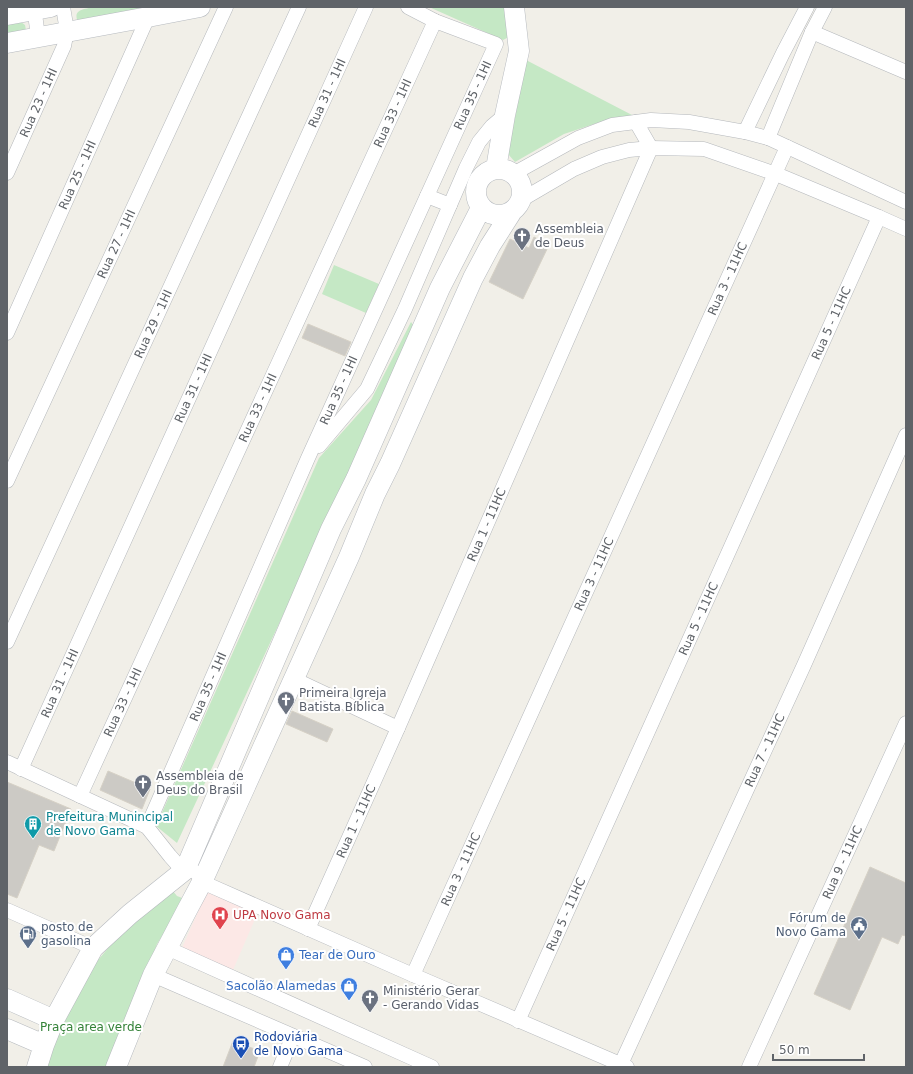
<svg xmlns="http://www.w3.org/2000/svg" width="913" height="1074" font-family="'DejaVu Sans',sans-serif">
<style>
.medical{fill:#fce8e6}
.green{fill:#c5e8c5}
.building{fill:#cccac5;stroke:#d6d1c6}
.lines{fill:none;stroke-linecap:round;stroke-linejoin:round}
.street-casing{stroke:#b5b8bc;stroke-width:15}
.secondary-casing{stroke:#b6babf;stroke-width:21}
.street{stroke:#fff;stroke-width:14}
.secondary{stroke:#fff;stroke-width:20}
.labels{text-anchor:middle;stroke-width:4;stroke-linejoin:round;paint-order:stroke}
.street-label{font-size:12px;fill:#5f6368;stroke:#fff}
.worship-label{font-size:12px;fill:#5b616d;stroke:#fff;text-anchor:start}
.culture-label{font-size:12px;fill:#0d838f;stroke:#fff;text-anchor:start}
.health-label{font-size:12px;fill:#be3a42;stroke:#fff;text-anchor:start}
.service-label{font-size:12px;fill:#4e5e75;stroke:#fff;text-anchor:end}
.shop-label{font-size:12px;fill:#366cbe;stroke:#fff;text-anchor:start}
.park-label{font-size:12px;fill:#348238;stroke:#fff}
.transit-label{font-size:12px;fill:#164399;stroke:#fff;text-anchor:start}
</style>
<rect width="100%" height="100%" fill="#f1efe8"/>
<!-- medical -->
<path class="medical" d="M208,889L258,912L233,970L182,948Z"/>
<!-- green -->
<path class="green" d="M95,7H176L78,22C72,9 85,9 95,7Z
M429,7H505L509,37L503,40Z
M21,22L25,25L26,30L7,39V23Z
M526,60L632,115L597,123L564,134L515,162L508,154Z
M334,265L379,284L366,313L322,294Z
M411,322L416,329L177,843L156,826L319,458L371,400Z
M171,889L177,896L185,899L157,944L149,966L107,1067H41L65,1014L98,960L134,918Z"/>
<!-- building -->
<path class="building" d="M534,237L549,245L523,299L489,282L510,239L529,248Z
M308,324L351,342L345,356L302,338Z
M292,711L333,729L327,742L286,724Z
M108,771L150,789L142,809L100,790Z
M7,782L71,809L54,851L39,845L17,898L7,894Z
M870,867L906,883V936L902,935L898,944L882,937L850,1010L814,994Z
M233,1041L260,1051L254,1067H223Z"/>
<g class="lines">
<!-- street casing -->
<g class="street-casing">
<g id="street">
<path d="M34,7L38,36"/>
<path d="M812,32L906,72"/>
<path d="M745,132L783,53L807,7"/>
<path d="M768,138L812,32L825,7"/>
<path id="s1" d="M7,173L64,46L67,31L63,7"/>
<path d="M513,174L578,138L612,125L651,120L689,122L745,132L768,138L906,202"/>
<path d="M427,196L450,205"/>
<path d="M521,200L574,169L602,157L629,150L651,148L704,149L776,174L879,217L906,229"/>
<path id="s2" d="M7,333L148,17"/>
<path d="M319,446L367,389L405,309L466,168L479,142L492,126L505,115"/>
<path id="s3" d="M7,481L226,7"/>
<path id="s4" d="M7,642L299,7"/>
<path d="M294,679L398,728"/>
<path d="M7,762L147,827L170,856L178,865L185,870L193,871L197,873L202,882L413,975L627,1067"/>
<path id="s5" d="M21,769L366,7"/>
<path id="s6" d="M80,796L435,21"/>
<path id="s7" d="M147,827L308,458L496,44L435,21L408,7"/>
<path d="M7,910L93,948"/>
<path id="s8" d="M308,929L398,728L651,148L636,122"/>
<path d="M167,948L432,1067"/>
<path d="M153,975L365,1067"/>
<path id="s9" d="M413,975L787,147"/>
<path id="s10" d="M518,1021L879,217"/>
<path id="s11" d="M621,1064L804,665L906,435"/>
<path d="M280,1067L293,1036"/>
<path id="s12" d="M749,1067L906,723"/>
</g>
</g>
<!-- secondary casing -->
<g class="secondary-casing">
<path id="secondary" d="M7,15L51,7
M7,43L148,17L200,7
M476 192a23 23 0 1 1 46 0a23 23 0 1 1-46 0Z
M496,169L505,115L519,51L514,7
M7,999L54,1020
M7,1029L44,1045
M37,1067L44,1045L54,1020L93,948L130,914L185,870L331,529L356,479L440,288L481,208
M116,1067L153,975L186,912L202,882L349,557L375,494L390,464L473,278L490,246L511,213"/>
</g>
<!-- street -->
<use href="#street" class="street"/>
<!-- secondary -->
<use href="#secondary" class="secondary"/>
</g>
<!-- icons -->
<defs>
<g id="church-pin" transform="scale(0.9)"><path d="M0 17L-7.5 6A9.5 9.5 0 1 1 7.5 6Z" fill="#6b7280" stroke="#fff"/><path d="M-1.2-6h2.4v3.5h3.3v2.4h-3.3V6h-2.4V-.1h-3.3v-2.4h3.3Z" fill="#fff"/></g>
<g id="building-pin" transform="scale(0.9)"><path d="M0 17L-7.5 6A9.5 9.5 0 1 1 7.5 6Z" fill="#0f9aa8" stroke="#fff"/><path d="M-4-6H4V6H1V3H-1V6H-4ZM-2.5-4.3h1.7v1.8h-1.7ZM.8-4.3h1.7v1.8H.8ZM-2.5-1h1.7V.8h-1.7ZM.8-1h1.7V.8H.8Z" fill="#fff"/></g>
<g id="hospital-pin" transform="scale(0.9)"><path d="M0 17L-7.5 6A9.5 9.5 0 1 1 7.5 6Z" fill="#e0444e" stroke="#fff"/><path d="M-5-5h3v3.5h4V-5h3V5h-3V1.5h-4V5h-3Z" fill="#fff"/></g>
<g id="civic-pin" transform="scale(0.9)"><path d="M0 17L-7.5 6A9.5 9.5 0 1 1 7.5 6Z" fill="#5c6f8a" stroke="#fff"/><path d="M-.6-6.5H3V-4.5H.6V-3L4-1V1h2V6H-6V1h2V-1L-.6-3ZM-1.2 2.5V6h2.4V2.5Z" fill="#fff"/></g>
<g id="fuel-pin" transform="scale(0.9)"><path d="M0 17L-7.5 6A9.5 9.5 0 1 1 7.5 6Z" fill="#5c6f8a" stroke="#fff"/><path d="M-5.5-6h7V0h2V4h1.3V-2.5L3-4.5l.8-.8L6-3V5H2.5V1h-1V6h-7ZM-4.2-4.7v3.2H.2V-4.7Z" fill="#fff"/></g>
<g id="shop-pin" transform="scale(0.9)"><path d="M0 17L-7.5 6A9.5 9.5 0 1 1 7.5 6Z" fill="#3f7fe0" stroke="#fff"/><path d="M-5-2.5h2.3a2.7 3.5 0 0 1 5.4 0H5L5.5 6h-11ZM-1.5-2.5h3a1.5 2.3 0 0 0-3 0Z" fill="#fff"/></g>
<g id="bus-pin" transform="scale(0.9)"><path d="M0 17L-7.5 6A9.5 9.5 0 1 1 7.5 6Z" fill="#1a4fb4" stroke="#fff"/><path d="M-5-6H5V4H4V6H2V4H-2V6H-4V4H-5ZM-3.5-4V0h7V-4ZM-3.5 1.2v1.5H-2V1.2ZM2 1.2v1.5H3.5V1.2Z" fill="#fff"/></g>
</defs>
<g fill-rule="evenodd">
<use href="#church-pin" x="522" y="236"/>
<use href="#church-pin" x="286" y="700"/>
<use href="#church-pin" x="143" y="783"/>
<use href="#building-pin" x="33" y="824"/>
<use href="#hospital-pin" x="220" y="915"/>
<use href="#civic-pin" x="859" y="925"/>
<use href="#fuel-pin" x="28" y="934"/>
<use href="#shop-pin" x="286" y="955"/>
<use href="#shop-pin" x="349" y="986"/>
<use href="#church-pin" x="370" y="998"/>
<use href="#bus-pin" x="241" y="1044"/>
</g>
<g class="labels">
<!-- street labels -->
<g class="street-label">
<text dy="4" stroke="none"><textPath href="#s5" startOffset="742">Rua 31 - 1HI</textPath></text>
<text dy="4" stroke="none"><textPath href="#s7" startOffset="801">Rua 35 - 1HI</textPath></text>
<text dy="4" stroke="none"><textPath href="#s1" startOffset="77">Rua 23 - 1HI</textPath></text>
<text dy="4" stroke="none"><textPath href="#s6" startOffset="751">Rua 33 - 1HI</textPath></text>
<text dy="4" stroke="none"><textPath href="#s2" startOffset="173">Rua 25 - 1HI</textPath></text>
<text dy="4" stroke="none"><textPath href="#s3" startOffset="261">Rua 27 - 1HI</textPath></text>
<text dy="4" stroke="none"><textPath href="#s9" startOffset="764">Rua 3 - 11HC</textPath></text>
<text dy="4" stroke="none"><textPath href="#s10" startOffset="765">Rua 5 - 11HC</textPath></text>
<text dy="4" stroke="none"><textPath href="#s4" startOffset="350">Rua 29 - 1HI</textPath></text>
<text dy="4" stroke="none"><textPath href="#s5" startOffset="418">Rua 31 - 1HI</textPath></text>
<text dy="4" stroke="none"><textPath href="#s7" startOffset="477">Rua 35 - 1HI</textPath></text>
<text dy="4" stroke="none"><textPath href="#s6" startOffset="427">Rua 33 - 1HI</textPath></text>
<text dy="4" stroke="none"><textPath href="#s8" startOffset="442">Rua 1 - 11HC</textPath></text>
<text dy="4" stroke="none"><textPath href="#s9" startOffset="440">Rua 3 - 11HC</textPath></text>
<text dy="4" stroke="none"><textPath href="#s10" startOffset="441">Rua 5 - 11HC</textPath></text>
<text dy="4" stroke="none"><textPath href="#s5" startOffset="94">Rua 31 - 1HI</textPath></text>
<text dy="4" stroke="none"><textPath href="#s7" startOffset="153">Rua 35 - 1HI</textPath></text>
<text dy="4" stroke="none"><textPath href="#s6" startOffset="103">Rua 33 - 1HI</textPath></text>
<text dy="4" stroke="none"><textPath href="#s11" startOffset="345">Rua 7 - 11HC</textPath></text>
<text dy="4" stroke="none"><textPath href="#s8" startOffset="118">Rua 1 - 11HC</textPath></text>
<text dy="4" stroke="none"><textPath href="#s12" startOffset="225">Rua 9 - 11HC</textPath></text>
<text dy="4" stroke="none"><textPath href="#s9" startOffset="116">Rua 3 - 11HC</textPath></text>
<text dy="4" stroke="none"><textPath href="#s10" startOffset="117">Rua 5 - 11HC</textPath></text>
</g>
<!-- worship labels -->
<g class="worship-label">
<text x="535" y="233">Assembleia<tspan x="535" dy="14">de Deus</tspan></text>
<text x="299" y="697">Primeira Igreja<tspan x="299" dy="14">Batista Bíblica</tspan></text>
<text x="156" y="780">Assembleia de<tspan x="156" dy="14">Deus do Brasil</tspan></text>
<text x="383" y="995">Ministério Gerar<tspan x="383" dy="14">- Gerando Vidas</tspan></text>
</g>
<!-- culture labels -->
<g class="culture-label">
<text x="46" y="821">Prefeitura Munincipal<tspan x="46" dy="14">de Novo Gama</tspan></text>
</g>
<!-- health labels -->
<g class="health-label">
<text x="233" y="919">UPA Novo Gama</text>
</g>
<!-- service labels -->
<g class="service-label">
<text x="846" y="922">Fórum de<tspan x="846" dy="14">Novo Gama</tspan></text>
<text x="41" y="931" text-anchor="start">posto de<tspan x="41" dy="14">gasolina</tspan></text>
</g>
<!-- shop labels -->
<g class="shop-label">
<text x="299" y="959">Tear de Ouro</text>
<text x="336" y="990" text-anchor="end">Sacolão Alamedas</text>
</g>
<!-- park labels -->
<g class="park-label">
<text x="91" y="1031">Praça area verde</text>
</g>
<!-- transit labels -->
<g class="transit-label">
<text x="254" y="1041">Rodoviária<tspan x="254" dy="14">de Novo Gama</tspan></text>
</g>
</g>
<!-- border -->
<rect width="913" height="1074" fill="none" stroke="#5f6368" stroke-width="16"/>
<!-- scale -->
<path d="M773 1054v6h91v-6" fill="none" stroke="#5f6368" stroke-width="2"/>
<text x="779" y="1054" font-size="12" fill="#5f6368" stroke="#ffffff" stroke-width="3" paint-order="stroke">50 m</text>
</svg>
